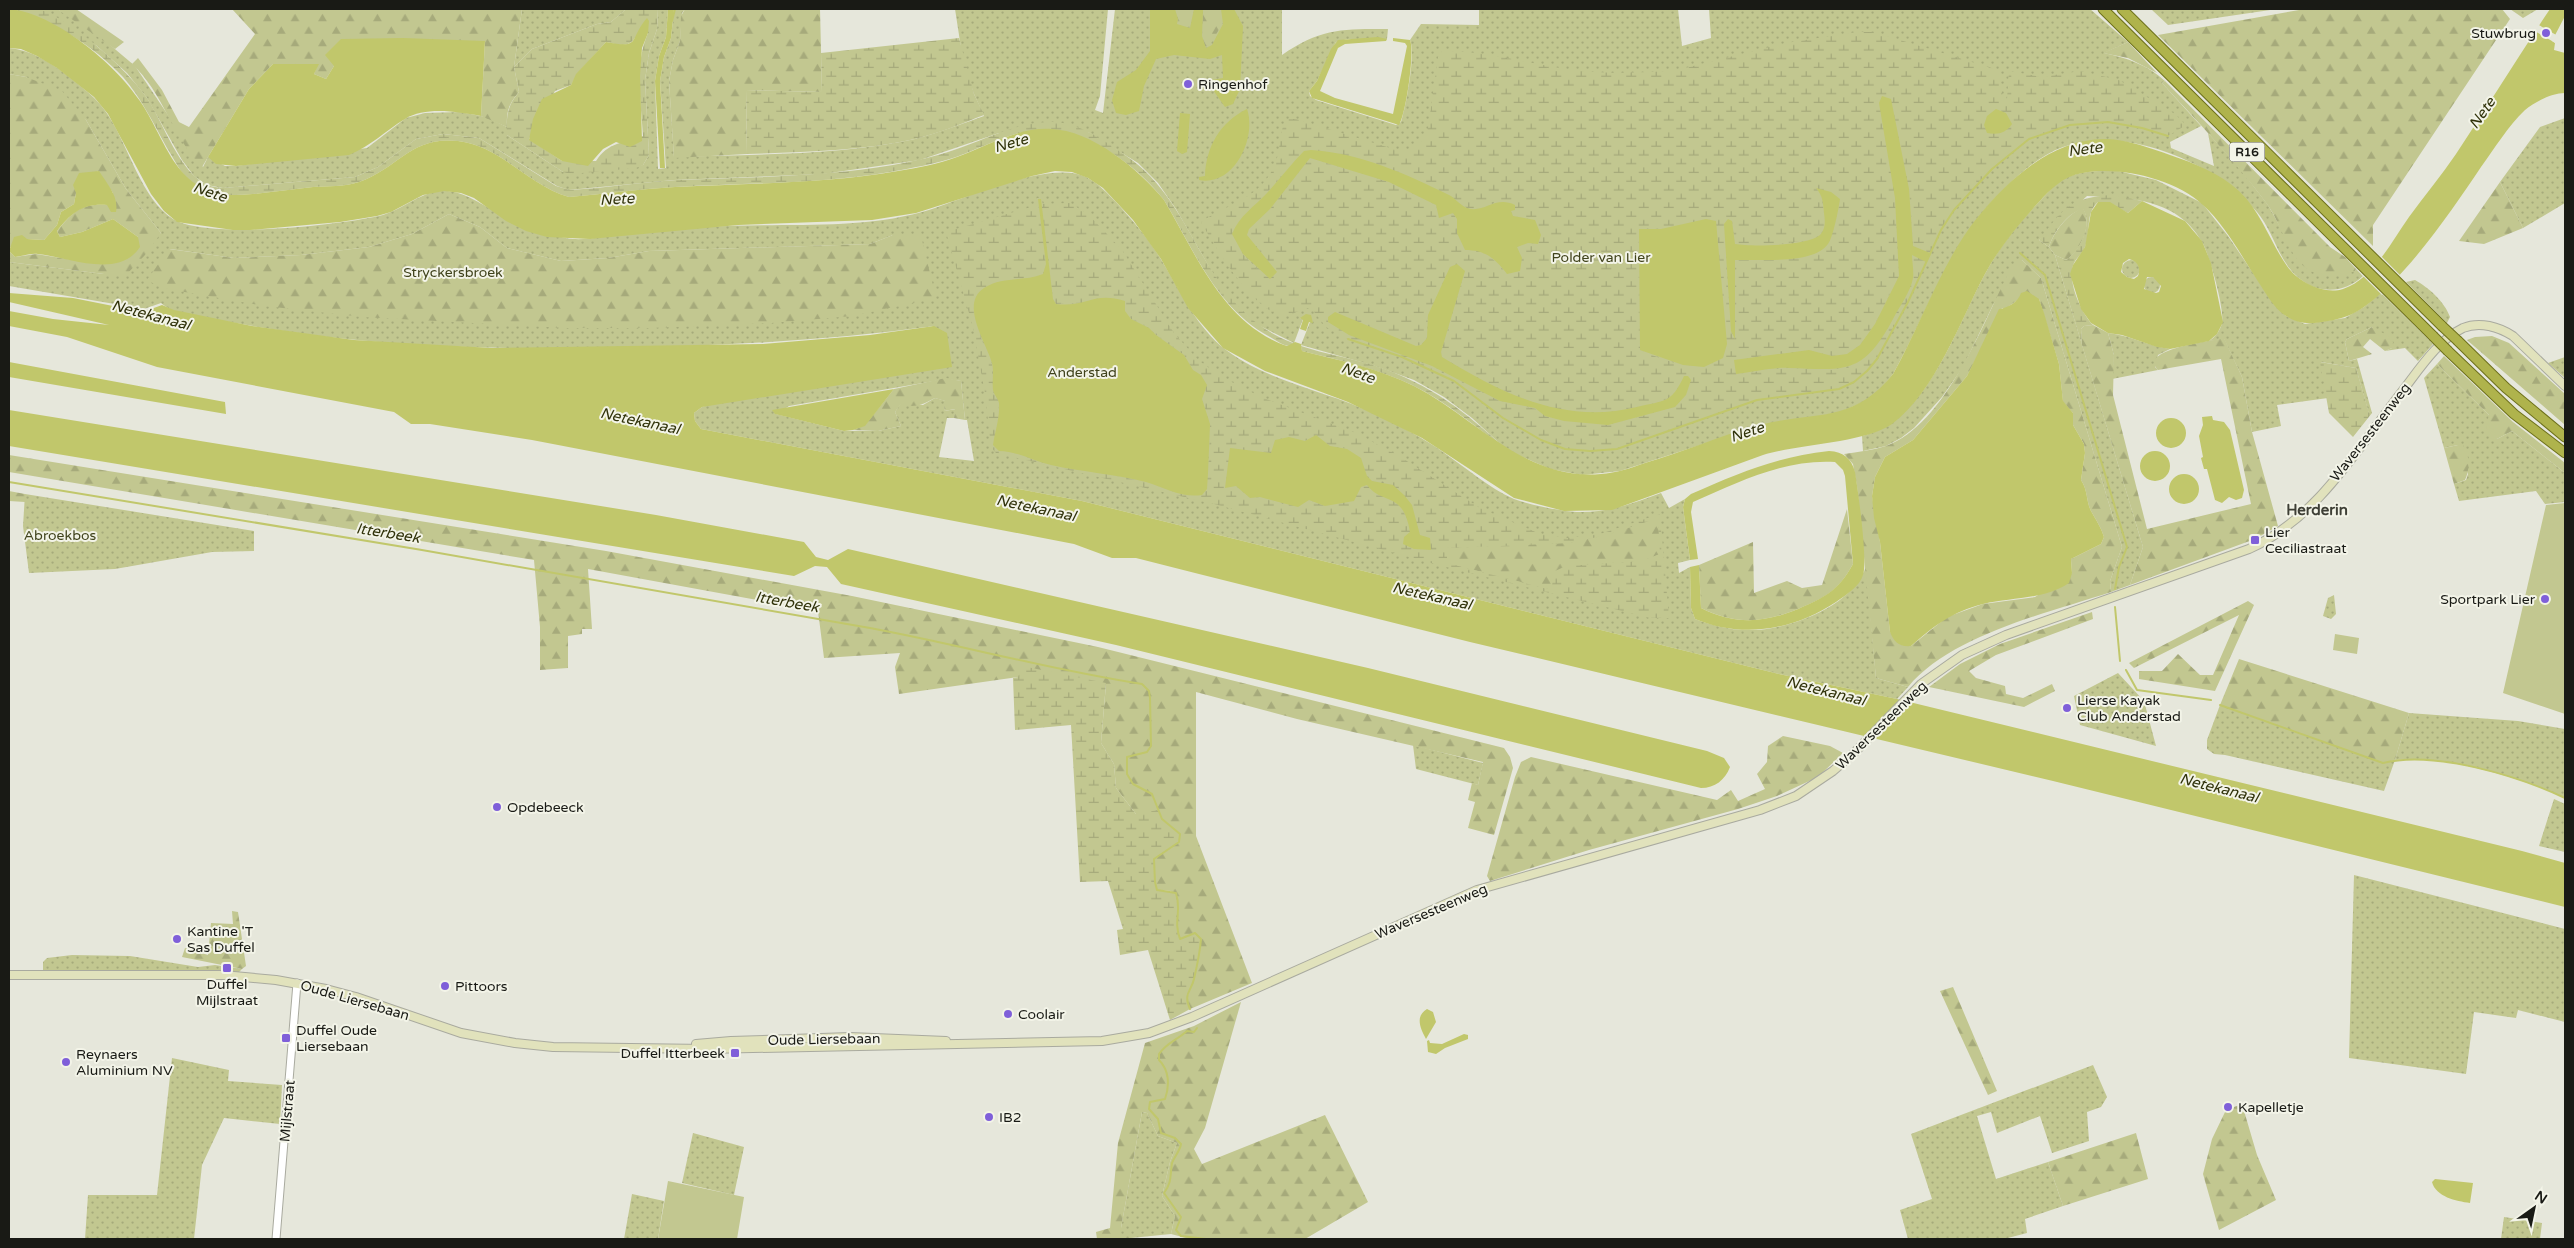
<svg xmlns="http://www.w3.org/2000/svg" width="2574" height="1248" font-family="'Varela Round',sans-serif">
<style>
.grass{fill:url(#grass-dots);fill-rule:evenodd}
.forest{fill:url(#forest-firs);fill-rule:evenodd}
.wetland{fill:url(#wetland-marsh);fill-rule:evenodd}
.garden{fill:#c2c790}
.water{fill:#c1c76b;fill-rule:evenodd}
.pier{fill:#e6e7db}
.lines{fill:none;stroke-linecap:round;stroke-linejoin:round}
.stream{stroke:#c1c76b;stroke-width:2}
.tertiary-casing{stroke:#a9aa9f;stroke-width:9}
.secondary-casing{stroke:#a9aa9f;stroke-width:10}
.trunk-casing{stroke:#6e711c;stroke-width:11}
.tertiary{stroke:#fff;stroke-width:7}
.secondary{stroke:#e1e2bc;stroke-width:8}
.trunk{stroke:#afb34c;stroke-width:9}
.trunk-bridge-casing{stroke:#6e711c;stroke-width:11;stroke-linecap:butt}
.trunk-bridge{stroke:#afb34c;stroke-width:9}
.poi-dot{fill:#7f5fd9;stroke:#f3f4e8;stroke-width:2}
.labels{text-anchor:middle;stroke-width:4;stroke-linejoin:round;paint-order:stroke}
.shield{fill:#f3f4e8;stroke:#5a5b54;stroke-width:1}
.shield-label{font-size:12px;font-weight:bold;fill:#191a15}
.poi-label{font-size:14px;fill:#191a15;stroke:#f3f4e8;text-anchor:start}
.park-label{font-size:14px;fill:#40431c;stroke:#f3f4e8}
.street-label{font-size:14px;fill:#191a15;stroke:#f3f4e8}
.water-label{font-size:15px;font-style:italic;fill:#31330b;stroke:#f3f4e8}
.neighbourhood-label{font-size:15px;font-weight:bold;fill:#3e3f36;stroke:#f3f4e8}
</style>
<defs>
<pattern id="grass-dots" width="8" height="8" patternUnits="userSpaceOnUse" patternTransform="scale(1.25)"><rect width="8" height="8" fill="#c2c790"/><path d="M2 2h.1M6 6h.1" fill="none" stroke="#a6aa7b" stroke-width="1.8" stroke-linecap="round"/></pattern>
<pattern id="forest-firs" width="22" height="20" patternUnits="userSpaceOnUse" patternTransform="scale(1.25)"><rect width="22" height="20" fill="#c2c790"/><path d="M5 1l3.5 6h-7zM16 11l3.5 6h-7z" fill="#a6aa7b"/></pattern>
<pattern id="wetland-marsh" width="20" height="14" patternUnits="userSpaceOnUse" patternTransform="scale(1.25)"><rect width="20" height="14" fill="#c2c790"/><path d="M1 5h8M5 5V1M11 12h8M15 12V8" fill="none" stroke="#a6aa7b"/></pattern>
</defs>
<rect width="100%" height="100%" fill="#e6e7db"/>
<!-- grass -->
<path class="grass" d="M37,9H57L66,14L103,39L135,66L203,167L208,157L225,166H236L367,148L406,118L425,113L460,112L486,117L507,127V135L563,172L643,165L649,155L645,80L649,53L657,29L658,9H668L666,37L659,56L655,81L658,169L666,168L660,81L664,57L671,38L674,9H685L682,13L680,41L673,60L669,81L674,157C754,154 836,156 915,139C938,133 961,124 984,116L974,94L963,61L955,9H1108L1100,96L1095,110L1103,113L1115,9H1282V55C1321,28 1343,29 1388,29L1387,39H1348L1336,42L1317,81L1309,91L1310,96L1316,100L1396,125L1401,122C1406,107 1416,53 1410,40L1421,24L1479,25V9H1678L1682,46L1711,38L1709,9H2090L2128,42L2104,53C2127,58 2148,65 2165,81L2162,83L2201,126L2170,142L2171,148L2214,166L2208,133L2238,166L2268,205L2298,259L2355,271L2356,269L2363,276C2345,293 2319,295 2299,278C2278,261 2274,232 2257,212C2216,163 2125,124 2063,147C2041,155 2021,172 2005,188C1951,239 1928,311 1893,374L1881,389L1866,401L1838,413L1762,425L1620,471L1582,475L1550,469L1507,450L1472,418L1444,397L1414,380L1375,366L1301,345L1310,322H1313L1300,318L1303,319L1294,343L1256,324L1235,304L1220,286L1176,209L1158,183L1138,163L1088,132L999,133L920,160L823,174L674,180L569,190L557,186L479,138L443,134L416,139L378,167L355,177L223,188L207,185L194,176L182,160L147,98L127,73L97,46Z
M522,9H626L611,22L597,24L532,49L514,67Z
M2151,9H2277L2168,25Z
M2510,9H2538L2523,18Z
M9,48C31,50 50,62 68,76C83,88 98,99 108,115C128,145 142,200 173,219C208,240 338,225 379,216C401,211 418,193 441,191C462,190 475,201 493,210C512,218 554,238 573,239C589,240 605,236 620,235C648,232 677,230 705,227C776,222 853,231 922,212C963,200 1049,159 1086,177C1098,183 1106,192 1115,201C1132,220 1149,239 1162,261C1180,291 1194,322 1221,346C1265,382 1327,390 1377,415C1399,426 1422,437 1443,452C1465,467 1489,488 1514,499C1528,504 1546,508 1560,510C1596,517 1629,505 1661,493L1669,508L1685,499L1683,507L1690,560L1678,563L1679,573L1690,567L1691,608L1695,619C1711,625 1729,630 1747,630C1785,632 1855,606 1866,566L1876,678L1908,687L1897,699L1779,674L1621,635L1082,501L701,429L695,421L694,413L702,407L934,326C824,341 718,346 607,348C483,350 358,346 236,323C217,320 174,316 161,303L144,309L9,286V262L104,274L161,233L126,189L86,120L26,77L9,74ZM449,214L480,227L507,248L561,261L608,258L649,251L870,244L893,235L771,323L148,280L170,249L234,258L301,255L369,247L412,234ZM946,379L961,381L965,420H967L974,461L939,457L947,418H954L956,409L944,411L946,401L935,398L923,405L901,403L895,412L901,426L878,431H844L776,414L789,406Z
M2565,118V203L2523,228L2500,182L2540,127Z
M2114,170L2156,180L2202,203L2228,236L2272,301L2286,316L2305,324L2345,318L2364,307L2381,293L2433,344L2418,361L2405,348L2385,351L2392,348L2372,327L2347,339L2345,342L2349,361L2357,359L2372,413L2369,414L2356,368L2321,362L2328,398L2277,405L2281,426L2252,432L2242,377L2224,339L2209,341C2215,338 2221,329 2222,323C2225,310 2209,253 2202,242C2198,235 2191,226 2185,221C2159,198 2119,197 2087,196L2039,240L2049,247L2055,255L2143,547L2130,585L2111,592L2110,581L2122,547L2041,278L2022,260L1993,305L1963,367L1942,397L1914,428L1901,438L1886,446L1863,451L1862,436C1928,420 1956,327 1985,274C1998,249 2017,225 2037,204C2046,195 2054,184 2065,178C2080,171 2098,171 2114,170Z
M2122 269a9 9 0 1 1 18 0a9 9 0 1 1-18 0Z
M2144 285a8 8 0 1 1 16 0a8 8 0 1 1-16 0Z
M2415,280C2428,287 2445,302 2450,317L2447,323L2406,282Z
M2108,333C2129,335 2149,346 2170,349L2158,355L2155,367L2158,370L2112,379L2114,355Z
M2565,357V378L2548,363Z
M2437,364L2489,415L2497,439L2512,431L2565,473V502L2545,504L2536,491L2459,501L2454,484L2466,480L2468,474L2458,445L2444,448L2424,378Z
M25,494L254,531V551L212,552L115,569L29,573L23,526Z
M2334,595L2336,614L2331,619L2323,616L2328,598Z
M2118,673L2144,701L2156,746L2080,725L2074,696Z
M2220,705L2383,763L2395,760L2409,713L2518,721L2565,729V798C2520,777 2445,755 2395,760L2384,791L2225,755L2214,754L2207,749V740Z
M1413,745L1483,763L1478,785L1416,769Z
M2554,799L2565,804V852L2539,846Z
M2354,875L2565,929V1022L2518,1010L2516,1018L2474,1012L2466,1074L2349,1058Z
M72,955L130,956L198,967L215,965L242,969L239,972L43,970V962L47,958Z
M172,1058L229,1070L228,1081L282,1085L280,1124L224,1118L202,1165L194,1239H85L88,1195H157Z
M2093,1065L2107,1097L2101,1107L2087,1112L2089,1141L2052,1153L2040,1116L1997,1133L1991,1112L1977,1116L1996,1179L2048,1162L2063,1206L2025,1219L2027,1233L2004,1239H1908L1900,1210L1932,1199L1911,1134Z
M1142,1112L1147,1113L1158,1136L1177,1143L1170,1162L1162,1196L1175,1216L1171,1234L1121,1239V1228Z
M693,1133L744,1147L734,1195L682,1183Z
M632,1194L664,1201L658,1239H624Z
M2504,1217L2542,1223L2540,1239H2501Z"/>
<!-- forest -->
<path class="forest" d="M57,9H76L124,42L115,49Z
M232,9H522L514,67L519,92C509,103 506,112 507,127L481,116L485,41L334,66L326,79L314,74L318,64H273L249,89L202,167C173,138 163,92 132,64L138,58L162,90L179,122L189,127L255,34Z
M685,9H820L822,92L746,90L747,154L674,158L669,81L673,60L680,41L681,16Z
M1175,9H1194L1190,28L1177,24L1178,19Z
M1203,9H1221L1224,21L1208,48L1204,46L1202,36Z
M2305,9H2502L2510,19L2373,225V246L2158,35Z
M2128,42L2157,73L2128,58L2103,53Z
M9,74L26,77L62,91L86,120L126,189L161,233L145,255L126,275L104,274L9,262V251L15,257L36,254L73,260L138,237L113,219L82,232L60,237L57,231C73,212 80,203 107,205L113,193L98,171L76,193L74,204L61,212L57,225L44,240L27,239L9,248Z
M2165,81L2330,247L2345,257L2356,269L2355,271C2341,277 2321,278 2307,269C2287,254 2281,223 2267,204C2235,161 2198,122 2162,83Z
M2500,182L2523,228L2484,244L2459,241Z
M2083,208C2093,224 2081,251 2066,260L2055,255L2049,247C2053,233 2069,212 2083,208Z
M449,214L480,227L507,248L561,261L608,258L649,251L870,244L893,235L921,236L936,298L852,316L771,323L649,328H566L363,317L265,306L162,288L147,280L169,249L234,258L301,255L369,247L412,234Z
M2022,260L2041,278L2122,547L2110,581L2111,592C2048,613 1951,635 1908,687L1876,678L1857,486L1853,464L1844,454C1858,452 1873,450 1886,446C1946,424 1982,325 2009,272L2016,261ZM2019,299H2039L2059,364L2063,402L2073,413V425L2084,444L2085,453L2081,480C2088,490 2086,501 2091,511C2096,520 2101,527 2104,537L2101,544L2071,559L2072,573L2035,597L1983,604L1947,617L1911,646L1890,632L1880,542L1872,496L1875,477L1885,457L1913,440L1967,376L2002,308L2005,309Z
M2093,325L2108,333L2114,355L2113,395L2147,529L2251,504L2221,359L2158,370C2137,349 2213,341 2224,338L2242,377L2252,432L2278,526L2255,539L2130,585L2143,547L2082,345L2081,329L2084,326Z
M2372,327L2390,337L2393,342L2392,348L2385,351L2370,339L2363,347L2372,354L2349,361L2345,342L2347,339Z
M2492,336L2509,343L2565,394V425L2467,340L2475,337Z
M2444,356L2513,422L2565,463V473L2512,431L2497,439L2491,437L2486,428L2489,415L2437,364Z
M946,378L961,381L965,420L954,418L955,409L944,411L945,401L935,398C924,404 913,409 901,404L895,412L901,426L878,431L853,430L865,425L894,389Z
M2458,445H2463C2470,455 2470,469 2465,480L2454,484L2444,448Z
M9,455L606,551L852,596L1098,647L1504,748L1510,757L1513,768L1494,835L1468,828L1475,802L1468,800L1472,783L1478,785L1483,762L1297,719L1196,692V836L1252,983L1190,1009C1185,997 1189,992 1193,982C1197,972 1197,959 1200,949L1185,937L1180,939L1175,927L1179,910L1171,891L1157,890L1155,882L1154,859L1179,842C1169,816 1161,819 1136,814L1116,788L1114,764L1101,743L1106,684L1018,677L899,694L895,667L900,653L824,658L818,611L588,569L592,629H582V634L568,636V668L540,670V627L534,560L9,472Z
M9,491L25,494V502L9,501Z
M1847,509L1853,564C1838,591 1826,597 1798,609C1763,623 1736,625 1701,608L1699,565L1753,542L1754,593L1787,581L1802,588L1822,585Z
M1658,517L1660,554L1642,561L1566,566L1552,590L1447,563V548L1568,543L1607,535Z
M2248,601L2254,605L2215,691L2139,679V671H2162L2178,654L2200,675H2213L2239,615L2134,668L2129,663Z
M2092,612L2093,619L1996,655L1969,671L1976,678L2005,686L2006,694L2023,698L2052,684L2055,691L2024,707L1929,687L1960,664L2000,644Z
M2239,659L2409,713L2395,760L2383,763L2220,705Z
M1783,736L1830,746L1843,753L1818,777L1777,796L1738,809L1589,850L1490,881L1487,876L1515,777L1521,762L1531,757L1717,800L1731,790L1738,801L1765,789L1757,774L1767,762L1768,746Z
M232,911L238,912L246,966L242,969L182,957L185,948L208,955L211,923L233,924Z
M1953,987L1997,1091L1988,1095L1940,991Z
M1241,1002L1205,1128L1194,1149L1202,1164L1325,1115L1368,1202L1305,1239H1190L1171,1234L1175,1216L1162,1196L1170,1162L1177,1143L1158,1136L1147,1113L1142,1112L1121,1228V1239H1097L1096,1232L1110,1228L1118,1143L1145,1043L1194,1026Z
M2242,1104L2257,1155L2276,1200L2219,1230L2203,1174L2212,1139L2226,1110Z
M2136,1133L2148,1179L2063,1206L2048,1162Z"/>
<!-- wetland -->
<path class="wetland" d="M11,9C19,9 30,7 38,9C70,18 128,70 147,98C163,122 180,174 208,185C212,187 218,187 223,188L355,177L378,167L416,139L443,134L479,138L556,186L570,190C606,188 641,182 677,180C750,177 822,177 893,165C914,161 934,157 954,150C985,140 1017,122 1050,122C1076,121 1104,140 1125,155C1201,206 1199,307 1293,343L1291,346C1283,346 1277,341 1270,337C1216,308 1194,250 1164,200C1133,161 1087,130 1035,130C1017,130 975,150 956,157C935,164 912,168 890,172C819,184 746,183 675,187C639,189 604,194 569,197C528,185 501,146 458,141C410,136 399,168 359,182C345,187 327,186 313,187C283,190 252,196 222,195C210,192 201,190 191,182C181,174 174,159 167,148C154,124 141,98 123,77C94,46 52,20 11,9Z
M626,9H658L657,29L649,53L645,80L649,155L643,165L636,168L571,174L563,172L507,135C506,117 507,106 519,92L514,67L532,49L597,24L611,22ZM648,33C634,65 641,102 643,136C624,143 608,142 596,161H562L529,139L555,91L571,85L577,74L606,42C620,45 629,49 637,35Z
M1857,32H1872L1887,36L1998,70L2003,99H2007L2009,71L2042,77L2080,71L2119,80L2175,114L2186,125L2168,136L2142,128L2108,122L2070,125L2029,139L1992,169L1954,210L1941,230L1908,302L1877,359L1867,371L1854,382L1839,389L1757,400L1617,449L1590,451L1565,449L1541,440L1503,418L1454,381L1403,357L1348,339L1326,327L1311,308C1302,307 1295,315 1285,315C1254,315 1215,246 1201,222C1229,203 1261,199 1275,164C1281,150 1279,132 1286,119H1296L1400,151C1416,150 1423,143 1428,129L1438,57L1442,51C1489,50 1534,66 1580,71C1612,74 1645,73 1677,70L1786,43ZM1311,150L1447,194L1467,208L1479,209L1495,201L1511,211L1513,216L1534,220L1538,244L1528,243L1517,247L1507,274C1494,256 1474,248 1457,233V219L1453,213L1439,218L1436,205L1389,182L1310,158L1270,209L1248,229L1247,235L1251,241L1257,269L1243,254L1232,234L1248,210L1263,197L1304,152ZM1816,188L1839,203L1834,221L1819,253L1782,259H1735L1734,338L1731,331L1724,224L1732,221L1735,244C1750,246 1814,245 1822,232C1826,227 1825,220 1824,213C1823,203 1822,196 1816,188ZM1909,189L1913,246L1903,300L1886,331L1869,354L1853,367L1833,370L1788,368L1736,374L1734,360L1809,350L1832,356L1847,354L1860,345L1875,324L1899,276L1895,198ZM1654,228L1661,229L1713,363C1690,372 1662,359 1640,350L1639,229ZM1450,267L1465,271L1441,352L1442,357C1505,394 1561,425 1637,407C1665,400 1671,404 1684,376L1680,402L1675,407L1608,425L1500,401L1404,354L1335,313L1416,346L1421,345L1427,338L1428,315Z
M959,38L974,94L984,115C961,124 939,133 915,139C860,151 803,152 747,154L746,90L822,92L821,53Z
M2113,195L2142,201L2128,213C2117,208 2111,202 2098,202C2085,213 2091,232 2085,247C2083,253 2077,257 2074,263C2066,279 2081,313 2093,325L2084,326L2081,329L2082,345L2055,255L2066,260C2080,251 2093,224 2083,209C2068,212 2053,233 2049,247L2039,240C2064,208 2070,197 2113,195Z
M1037,198H1041L1043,204L1070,203L1089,215L1122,250L1174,333L1198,360L1222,377L1261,397L1356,433L1399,456L1480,508L1540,534L1568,538L1600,534L1660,514L1669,618H1650L1450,568L1214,504L996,453L991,447L985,393L973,327L946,232L1038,205ZM1040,199L1053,299L1056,304L1083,303L1094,297L1125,311L1131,319L1149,328L1156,335L1184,355L1193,370L1201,375L1206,392L1202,399L1210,424L1209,461L1174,492L1147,482L1076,468L1049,465L1010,451H999L995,436L998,426L999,401L993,392L992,364L981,338L1013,279H1031L1043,274L1046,264L1038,200ZM1316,436L1330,446L1347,449C1357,463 1364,480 1383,481L1416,522L1420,535L1431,550L1414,549C1410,533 1409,511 1394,501C1385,494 1374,495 1367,485L1361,487L1355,496L1325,506L1309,500L1284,505L1260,497L1250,498L1236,486L1225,487L1231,449L1271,453L1289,437L1305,441ZM1658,518L1660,554L1642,561L1566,566L1555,571L1551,590L1447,563V548L1568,543L1607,535Z
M1301,346C1325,354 1351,358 1376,366C1430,384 1466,412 1507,450C1477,428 1447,402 1412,385C1378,369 1339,360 1302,351Z
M2320,362L2356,368L2369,413H2372L2353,437L2329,413Z
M1022,666L1106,683L1101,743L1114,764L1116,788L1136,814L1158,810L1162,819L1180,834L1179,842L1154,859L1155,882L1158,890L1176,893C1182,912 1173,920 1180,939L1195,933L1201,939C1200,952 1197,966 1194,979C1191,992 1183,993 1190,1009L1170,1020L1148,950L1120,955L1117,930L1123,929L1108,881L1080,882L1071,725L1015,730L1013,678L1018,677Z"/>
<!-- garden -->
<path class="garden" d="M2565,503V714L2503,693L2546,505Z
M2335,634L2359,638L2357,654L2333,650Z
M668,1181L744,1197L737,1239H658Z"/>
<!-- water -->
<path class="water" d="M9,9C55,13 115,64 140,101C165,138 173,185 222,195C252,196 283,190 313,187C327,186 345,187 359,182C399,168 410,136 458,141C501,146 528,185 569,197C604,194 639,189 675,187C749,183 824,184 898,171C918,168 938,164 957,157C986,146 1019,127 1051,129C1091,130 1140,170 1164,200C1196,254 1223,324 1287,346L1295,342L1301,344L1302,351C1339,360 1380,369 1414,386C1476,418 1525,481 1601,474C1616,473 1631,468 1645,463C1684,452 1721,435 1760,425C1814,411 1853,424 1893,374C1920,326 1943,260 1977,218C2009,179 2054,137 2108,139C2129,140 2150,148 2170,155C2194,163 2221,174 2239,191C2262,213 2270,242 2287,266C2298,282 2324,295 2343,289C2373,279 2392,241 2409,217C2424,196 2441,176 2456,154C2488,106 2518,57 2550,9H2565V16L2552,41L2555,43L2554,50L2565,53V93C2552,93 2536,101 2525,110C2508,126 2495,148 2481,167C2452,210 2406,278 2364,307C2353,315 2341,319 2328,321C2313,324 2299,325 2286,316C2275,309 2268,297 2261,286C2243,259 2227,227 2203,205C2175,179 2120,166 2083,173C2063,176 2051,189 2038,203C2018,225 1999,248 1985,274C1960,321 1936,391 1892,424C1865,443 1798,444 1763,455L1612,510L1564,511L1514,498L1422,438L1348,402L1265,371L1223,348L1188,308L1161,259L1133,220L1103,188L1088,178L1072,172L1055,171L1032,176L916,213L872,220L738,225L590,239L547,237L526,231L506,221L474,198L461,193L444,191L423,195L391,212L377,216L340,222L250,230H233L177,222L164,211L151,194L108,114L94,97L57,68L37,56L21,49L9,48Z
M668,9H674L671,38L664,57L660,81L665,168H660L655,81L659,56L666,37Z
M1150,9H1175L1178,19L1177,24L1190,28L1194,9H1203L1202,36L1206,48L1212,45L1223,24L1221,9H1234L1243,26L1240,89L1233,104L1225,107L1213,90L1212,80L1223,78L1222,55L1210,59L1174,55L1156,59L1144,86L1139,111L1126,115L1116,113L1112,100L1117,82L1136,70L1150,51Z
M647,18L649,21L648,33L642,48L640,76L642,141L630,147L616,142L603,149L588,166L562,161L529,140L533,119L542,99L571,85L576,74L606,42C642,49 628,40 647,18Z
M1378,37L1387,39L1386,41L1345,44L1338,48L1320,91L1335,98L1393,114L1407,46L1405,43L1393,41V38L1410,40C1415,51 1406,114 1399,125L1312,98L1309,91L1317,81L1331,49L1338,40Z
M403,38L485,41L481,116C458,112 426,106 405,119C385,131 371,146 349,155L236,166L216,164L208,157L249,89L273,64H319L314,74L326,79L334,66L325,55L341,39Z
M1882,96L1891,99L1909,189L1913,246L1930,253L1926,262L1912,255C1912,262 1914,270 1913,278C1911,291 1899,307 1893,319C1863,375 1846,370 1789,368C1772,367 1753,372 1736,374L1734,360L1809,350L1832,356L1847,354L1860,345L1875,324L1899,276L1895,198L1879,103Z
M1247,109C1257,138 1234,187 1199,180V177L1205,176C1206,147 1220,122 1247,109Z
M1996,109L2006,113L2012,124C2006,133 1998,135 1987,133L1984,125L1987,116Z
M1180,113L1190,114L1187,152L1182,154L1177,151Z
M1311,150C1360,153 1406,174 1449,195C1455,198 1461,206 1467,208C1484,214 1495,195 1515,205V210L1511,211L1513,216L1535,220L1541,235L1538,244L1528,243L1517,247L1522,258L1520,271L1507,274C1495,258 1485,250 1465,250L1457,233V219L1453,213L1439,218L1436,205L1389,182L1310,158L1270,209L1249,229L1247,235L1277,272L1270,279L1243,254L1232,234C1240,215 1254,207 1267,193C1280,179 1291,164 1304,151Z
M99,171C107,184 119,196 116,212H111L107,205C83,203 71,213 57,231L60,237L82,232L113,219L138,237L140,247C119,279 70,258 38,254C31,253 23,256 15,257L9,251L14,237L22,235L27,239L44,240L57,225L61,212L74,204L76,193L73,185L79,173Z
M1816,188L1831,192L1840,199C1839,207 1833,238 1828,244C1813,265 1759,259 1735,260V339L1731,331L1724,224L1728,219L1732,221L1735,244C1752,247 1807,246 1820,235C1826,229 1825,220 1824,213C1823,203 1823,196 1816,188Z
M1038,199H1041L1053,299L1056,304C1086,308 1093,291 1125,301V311L1131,319L1149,328L1156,335L1184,355L1193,370L1201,375L1207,385L1202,399L1210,424L1208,473L1207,489L1202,495C1182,498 1165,488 1146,482C1115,474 1082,472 1051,465C1033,461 1017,451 999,451L993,445C995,431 1000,418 999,403C998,398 994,395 993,390C992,381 994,371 992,363C987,344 959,304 984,288C1003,276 1023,282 1043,274L1046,264Z
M2142,201L2185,221L2202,241L2211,263L2223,322L2217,334L2209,341L2170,349L2157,347L2122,335L2108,333L2091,323L2081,309L2070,274L2073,265L2085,247L2091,212L2098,202H2110L2128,213ZM2129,259C2138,261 2141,268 2138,276L2134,279L2127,277L2121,272L2123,263ZM2147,277H2153L2161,286L2159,292L2156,293L2144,289Z
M1706,219L1716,221L1727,344L1723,358L1704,367L1683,365L1640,350L1639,229H1661Z
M1457,264L1465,271L1441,352L1442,357C1503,394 1564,425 1637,407C1665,400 1671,404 1684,376H1688L1691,380L1686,395L1675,407L1608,425L1564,421L1545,416L1535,408L1500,401L1432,366L1349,335L1328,322V317L1335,312L1416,346L1421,345L1427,338L1428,315L1450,267Z
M2027,291L2039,299L2044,313L2059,364L2063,401L2073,413V425L2084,444L2085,453L2081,480C2088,490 2086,501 2091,511C2096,520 2101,527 2104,537L2101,544L2071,559L2072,573L2069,583C2043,600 2012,597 1983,604C1952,612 1935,625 1911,646C1899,647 1894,642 1890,632L1880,542L1874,518L1872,496L1875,477L1885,457L1913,440L1967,376L1999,309C2008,308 2018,302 2021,293Z
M9,293L73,298L143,312L162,305L174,310L252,326L354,340L492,348L763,344L870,335L934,326L947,333L952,367L702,407L694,413L695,421L701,429L1082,501L1621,635L1779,674L1897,699L2522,851L2565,863V907L2053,781L1470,642L1199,574L1136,558H1112L1074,544L532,440L430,424H411L394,412L157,367L67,337L9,326V311L53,319L109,325L9,302Z
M1306,314L1311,315L1313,323L1309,322L1306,331L1300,329L1303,320L1300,318Z
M9,362L225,402L226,414L9,377Z
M894,389L865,426L853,430L844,431L775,414L772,410Z
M9,410L656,515L804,542L816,557L828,560L848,549L1368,668L1707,751L1724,758L1730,767C1725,780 1715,788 1701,788L1116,645L841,584L827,567L815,566L794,576L9,446Z
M2212,416L2213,420L2224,422L2230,430L2244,490L2242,498L2236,500L2229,497L2222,503L2215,500L2207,469H2204L2201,458L2203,457L2199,436L2203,425L2202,417Z
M2156 433a15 15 0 1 1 30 0a15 15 0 1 1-30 0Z
M1316,435L1330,446L1347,449L1361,458L1367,476L1372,481L1393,485L1404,495L1412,505L1420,535L1430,538L1431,550L1414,549L1403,544L1404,537L1410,532C1403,490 1383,506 1367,485L1361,487L1354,501L1325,506L1309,500L1298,507L1260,497L1250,498L1236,486L1225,488L1230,448L1271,453L1275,440L1289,437L1305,441Z
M2140 466a15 15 0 1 1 30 0a15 15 0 1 1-30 0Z
M1829,451C1844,452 1851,458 1855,472C1858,490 1868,562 1863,575C1860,586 1846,595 1836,602C1794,630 1743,639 1695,619L1691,608L1690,567L1699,565L1701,608C1735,625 1764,623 1798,609C1825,597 1838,591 1853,564L1845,476L1843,470L1835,462C1784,459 1739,482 1693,502L1691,512L1698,559L1690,560L1683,507L1685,499L1691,494C1739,473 1776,457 1829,451Z
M2169 489a15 15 0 1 1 30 0a15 15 0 1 1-30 0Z
M1427,1009L1433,1012L1436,1022L1426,1039C1420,1028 1415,1016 1427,1009Z
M1464,1034L1468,1035V1039L1445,1048L1436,1054L1428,1052L1427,1041L1429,1040L1430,1043L1442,1044Z
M2435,1179L2473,1183L2470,1203C2456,1201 2436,1197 2432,1182Z"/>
<!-- pier -->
<path class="pier" d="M2537,24L2558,36L2555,40L2557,44L2533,30Z
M2379,254L2401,276L2382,295L2361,274Z"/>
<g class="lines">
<!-- stream -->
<path class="stream" d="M672,21L675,9
M2020,253L2045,275L2127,547L2119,567L2115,589
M1348,339L1402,357L1454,381L1503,418L1541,440L1565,449L1590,451L1617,449L1757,400L1839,389L1854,382L1867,371L1877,359L1908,302L1941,230L1954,210L1992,169L2029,139L2070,125L2108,122L2142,128L2168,136
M9,482C296,528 584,577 870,628C961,645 1051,670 1142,684L1149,691L1150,698L1151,746L1147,752L1127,757V774L1133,784L1152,794L1162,819L1180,834L1179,842L1154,859L1155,882L1157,890L1176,893C1182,912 1173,920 1180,939L1195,933L1201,939C1200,952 1197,966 1194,979C1191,992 1183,993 1190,1009
M2115,607L2120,661
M2126,670L2137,690L2211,700
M2220,705L2383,763C2434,750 2518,776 2565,798
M1197,1028L1194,1032L1187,1031C1177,1040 1166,1043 1159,1054V1060C1169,1070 1170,1085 1165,1099L1150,1102L1149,1109L1158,1119L1161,1133L1175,1138L1181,1144C1180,1151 1174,1157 1172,1163C1170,1175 1172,1183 1164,1193L1181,1217L1176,1230L1181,1236L1206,1239"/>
<!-- tertiary casing -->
<g class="tertiary-casing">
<path id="tertiary" d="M276,1239L297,983"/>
</g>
<!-- secondary casing -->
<g class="secondary-casing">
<path id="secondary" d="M9,975H223L276,980L326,989L356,997L461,1033L515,1043L553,1047L708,1049L1102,1041L1149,1033L1192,1017L1477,890L1760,810L1796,796L1833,771L1855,752L1921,684L1962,655L2006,635L2249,549C2320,517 2360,444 2407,385C2422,365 2440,339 2463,328C2480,321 2499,327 2513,336L2565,386
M696,1044L731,1041L850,1037L946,1041"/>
</g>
<!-- trunk casing -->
<g class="trunk-casing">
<path id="trunk" d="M2103,9L2433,336
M2122,9L2442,326
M2458,341L2506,388L2565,437
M2448,351L2514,414L2565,453"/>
</g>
<!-- tertiary -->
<use href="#tertiary" class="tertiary"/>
<!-- secondary -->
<use href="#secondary" class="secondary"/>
<!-- trunk -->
<use href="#trunk" class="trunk"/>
<!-- trunk-bridge casing -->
<g class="trunk-bridge-casing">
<path id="trunk-bridge" d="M2442,326L2458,341
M2433,336L2448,351"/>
</g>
<!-- trunk-bridge -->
<use href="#trunk-bridge" class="trunk-bridge"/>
</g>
<!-- markers -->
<g class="poi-dot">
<circle cx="2546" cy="33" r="5"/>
<circle cx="1188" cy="84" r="5"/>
<rect x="2250" y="535" width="10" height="10" rx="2.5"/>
<circle cx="2545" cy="599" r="5"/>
<circle cx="2067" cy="708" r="5"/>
<circle cx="497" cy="807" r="5"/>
<circle cx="177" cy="939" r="5"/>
<rect x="222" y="963" width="10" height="10" rx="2.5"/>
<circle cx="445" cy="986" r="5"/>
<circle cx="1008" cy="1014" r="5"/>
<rect x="281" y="1033" width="10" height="10" rx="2.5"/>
<rect x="730" y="1048" width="10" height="10" rx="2.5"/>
<circle cx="66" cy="1062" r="5"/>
<circle cx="2228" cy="1107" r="5"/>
<circle cx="989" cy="1117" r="5"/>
</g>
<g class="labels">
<!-- shield labels -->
<rect class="shield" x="2229.5" y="142.5" width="35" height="19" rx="4"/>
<g class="shield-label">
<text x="2247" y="156">R16</text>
</g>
<!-- poi labels -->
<g class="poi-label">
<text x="2536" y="38" text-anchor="end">Stuwbrug</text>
<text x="1198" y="89">Ringenhof</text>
<text x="2265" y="537">Lier<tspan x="2265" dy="16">Ceciliastraat</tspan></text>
<text x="2535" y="604" text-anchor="end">Sportpark Lier</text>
<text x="2077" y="705">Lierse Kayak<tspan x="2077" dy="16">Club Anderstad</tspan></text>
<text x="507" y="812">Opdebeeck</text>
<text x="187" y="936">Kantine 'T<tspan x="187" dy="16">Sas Duffel</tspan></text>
<text x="227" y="989" text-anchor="middle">Duffel<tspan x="227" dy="16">Mijlstraat</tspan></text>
<text x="455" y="991">Pittoors</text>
<text x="1018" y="1019">Coolair</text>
<text x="296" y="1035">Duffel Oude<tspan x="296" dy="16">Liersebaan</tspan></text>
<text x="725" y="1058" text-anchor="end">Duffel Itterbeek</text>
<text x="76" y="1059">Reynaers<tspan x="76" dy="16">Aluminium NV</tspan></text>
<text x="2238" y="1112">Kapelletje</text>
<text x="999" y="1122">IB2</text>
</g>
<!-- park labels -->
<g class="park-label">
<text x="1601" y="262">Polder van Lier</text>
<text x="453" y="277">Stryckersbroek</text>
<text x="1082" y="377">Anderstad</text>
<text x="60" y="540">Abroekbos</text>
</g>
<!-- street labels -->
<g class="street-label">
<text transform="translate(2370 432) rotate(-52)" y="5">Waversesteenweg</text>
<text transform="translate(1881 725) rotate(-44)" y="5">Waversesteenweg</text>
<text transform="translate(1431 911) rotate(-23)" y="5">Waversesteenweg</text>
<text transform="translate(355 1000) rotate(16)" y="5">Oude Liersebaan</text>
<text transform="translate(824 1039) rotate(-1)" y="5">Oude Liersebaan</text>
<text transform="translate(287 1111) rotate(-85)" y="5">Mijlstraat</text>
</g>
<!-- water labels -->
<g class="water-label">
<text transform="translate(2482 113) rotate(-55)" y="5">Nete</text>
<text transform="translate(1011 143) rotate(-16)" y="5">Nete</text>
<text transform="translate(2085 149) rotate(-8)" y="5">Nete</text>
<text transform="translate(210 192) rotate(19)" y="5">Nete</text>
<text transform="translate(617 199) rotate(-3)" y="5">Nete</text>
<text transform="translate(151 315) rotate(15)" y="5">Netekanaal</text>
<text transform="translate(1358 373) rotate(20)" y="5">Nete</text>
<text transform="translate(640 421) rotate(12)" y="5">Netekanaal</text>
<text transform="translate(1747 432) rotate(-19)" y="5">Nete</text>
<text transform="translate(1036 508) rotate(12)" y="5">Netekanaal</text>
<text transform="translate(388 533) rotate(9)" y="5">Itterbeek</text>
<text transform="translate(1432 596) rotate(13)" y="5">Netekanaal</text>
<text transform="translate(787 602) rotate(10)" y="5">Itterbeek</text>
<text transform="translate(1826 691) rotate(14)" y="5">Netekanaal</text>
<text transform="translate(2219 788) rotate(14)" y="5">Netekanaal</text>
</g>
<!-- neighbourhood labels -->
<g class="neighbourhood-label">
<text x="2317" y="515">Herderin</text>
</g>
</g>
<!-- border -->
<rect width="2574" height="1248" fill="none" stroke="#191a15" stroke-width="20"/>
<!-- north arrow -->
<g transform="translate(2534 1208) rotate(33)" stroke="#f3f4e8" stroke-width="4" paint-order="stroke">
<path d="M0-4L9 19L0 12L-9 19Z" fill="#191a15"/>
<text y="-8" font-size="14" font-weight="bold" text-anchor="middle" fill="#191a15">N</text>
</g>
</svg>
